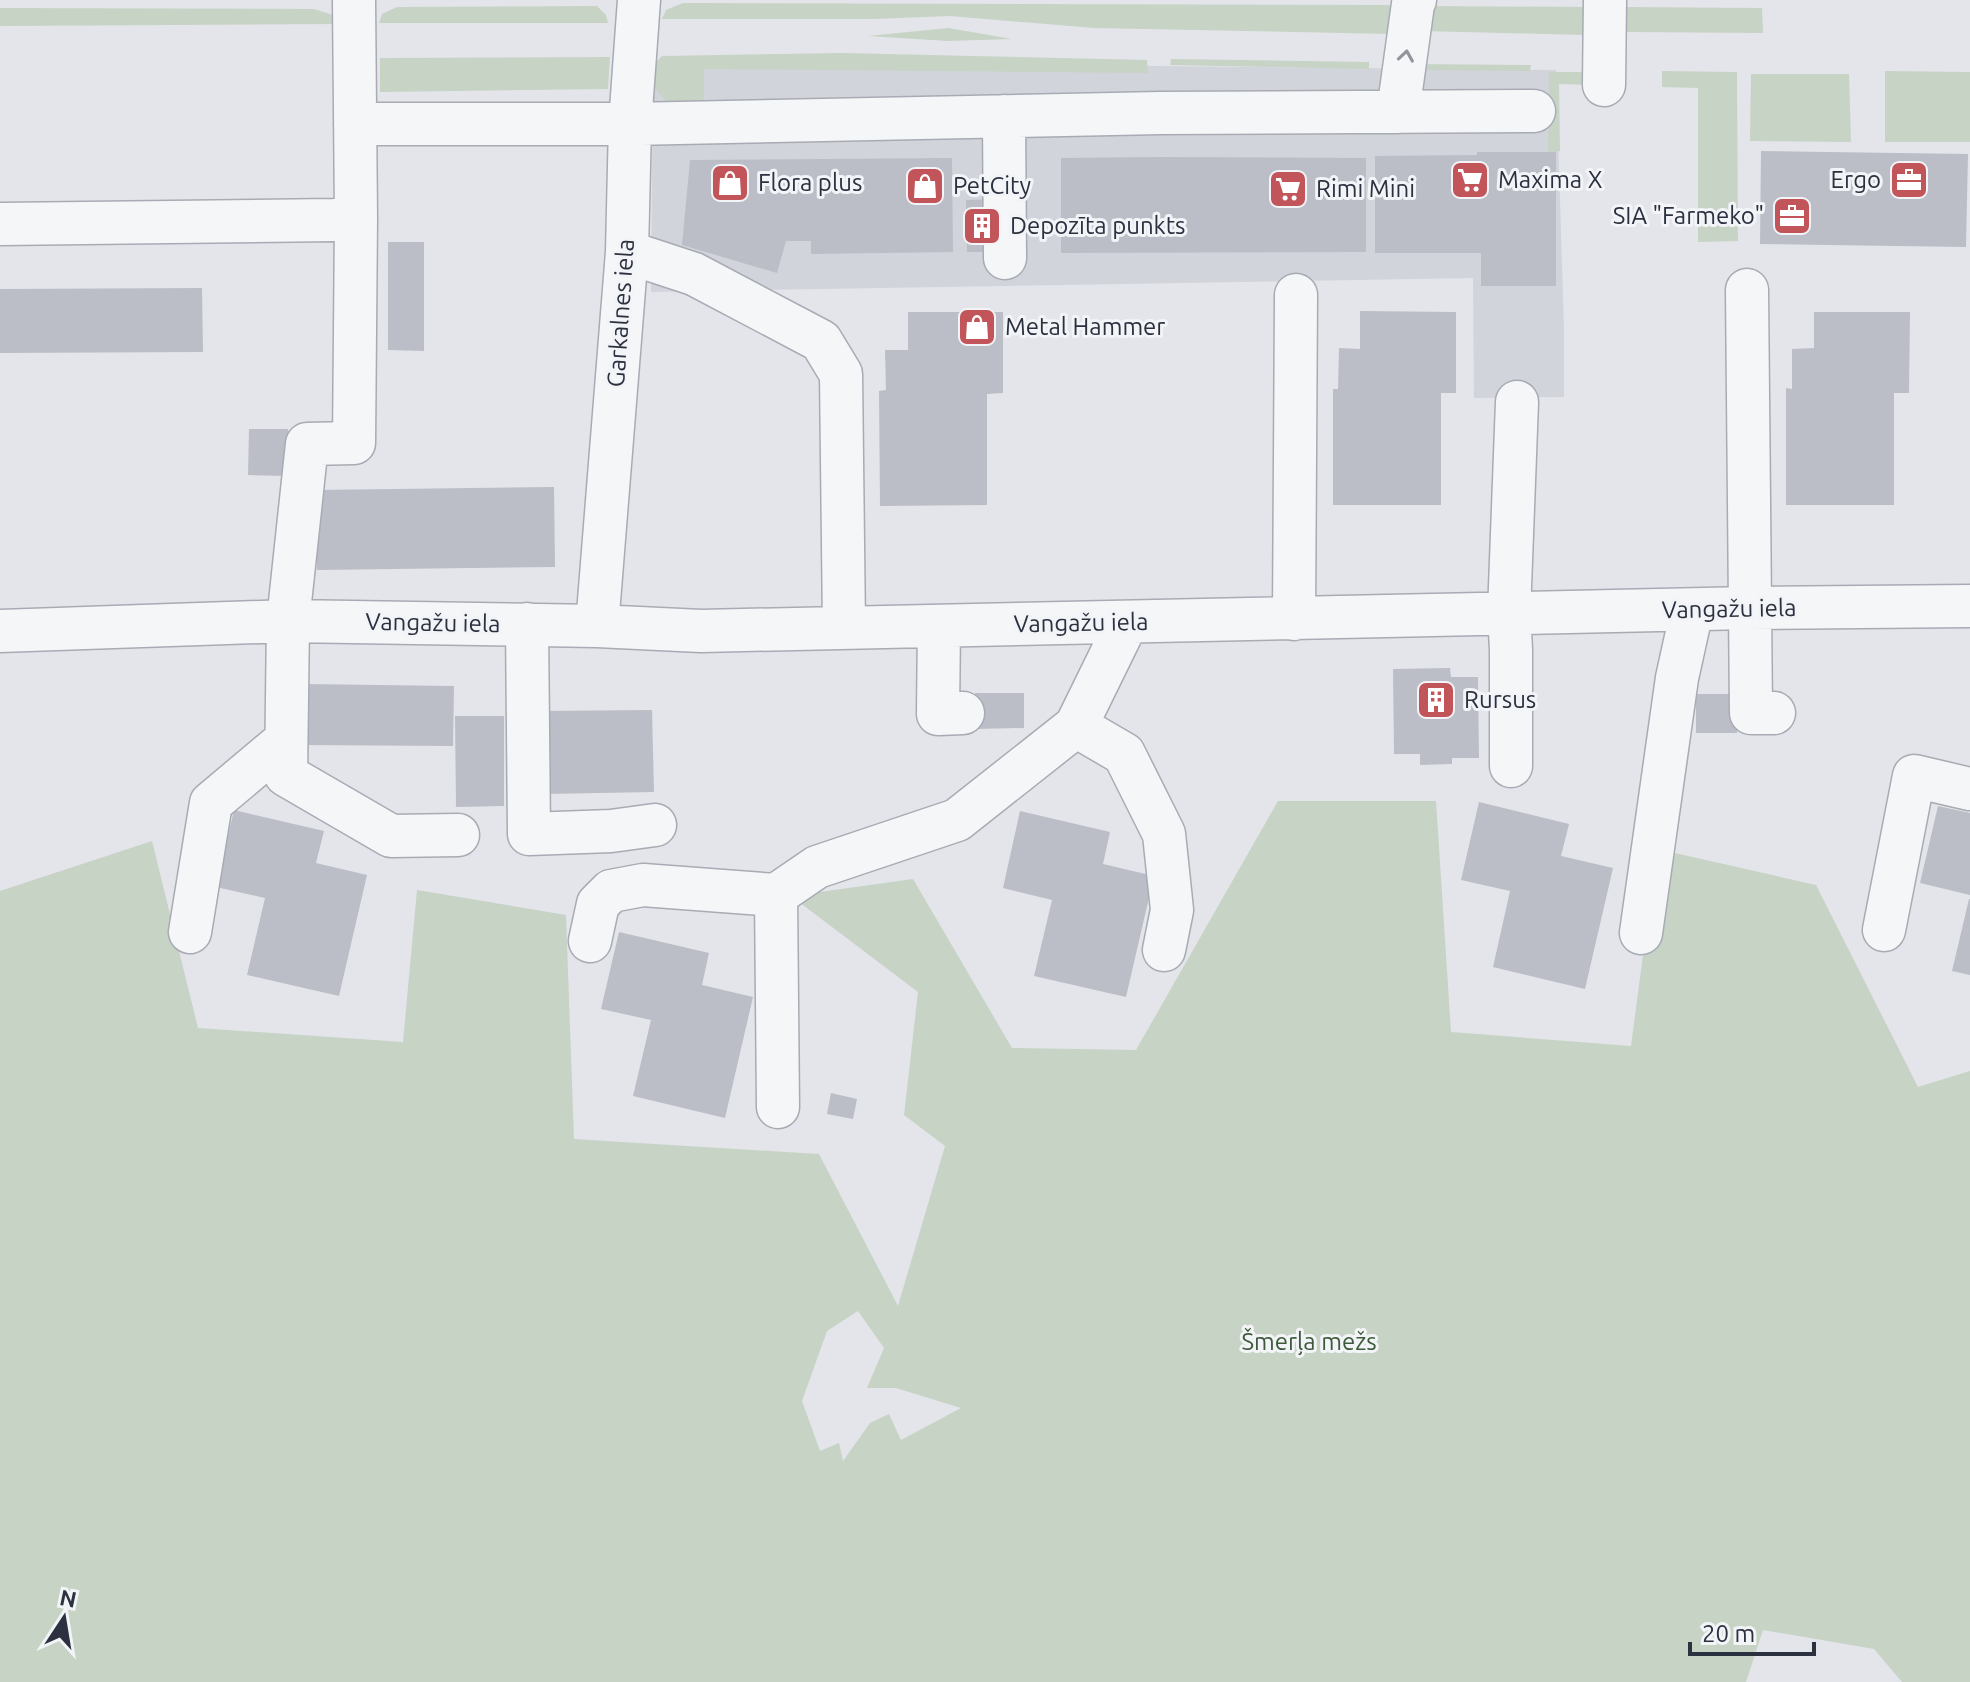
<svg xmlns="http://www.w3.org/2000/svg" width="1970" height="1682" font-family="Ubuntu,sans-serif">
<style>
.built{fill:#d1d4db}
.green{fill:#c7d3c5;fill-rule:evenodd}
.building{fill:#bbbec6}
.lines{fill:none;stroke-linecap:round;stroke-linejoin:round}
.minor-casing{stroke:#a8abb4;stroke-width:45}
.minor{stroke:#f5f6f8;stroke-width:42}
.oneway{stroke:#90949c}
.labels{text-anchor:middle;stroke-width:6;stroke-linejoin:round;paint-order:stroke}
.poi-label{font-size:24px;fill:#2c3140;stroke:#f2f4f7;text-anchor:start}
.street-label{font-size:24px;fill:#2c3140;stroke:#f2f4f7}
.park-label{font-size:24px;fill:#3e5a3b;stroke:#f2f4f7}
</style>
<rect width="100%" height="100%" fill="#e3e5ea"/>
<!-- built -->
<path class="built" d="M653,61L1556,70L1564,330V397L1474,398L1473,278L651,292Z"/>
<!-- green -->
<path class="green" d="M683,3L1395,5L1391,34L1094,28L950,16L873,19H662L666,10Z
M597,6L606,15L608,23H379L382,14L397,7Z
M1425,6L1586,7V35L1421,31Z
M1625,7L1762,8L1763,33L1626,32Z
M0,8L314,9L333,15L338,24L0,26Z
M948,28L1012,39L948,41L868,36Z
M842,53L1147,60L1148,73L704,69V105L670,106L654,87L655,63L662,56Z
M610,57L608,89L380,92V58Z
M1171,59L1369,62V69L1170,65Z
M1414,64L1531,65L1530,71L1414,70Z
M1662,71L1737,72L1738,241L1698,242V88L1662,87Z
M1885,71L1970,72V142H1885Z
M1549,72H1589L1590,85L1559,84L1560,151L1548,152Z
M1751,74H1849L1851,142L1750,141Z
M1278,801H1436L1451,1032L1631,1046L1657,849L1816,885L1918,1087L1970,1071V1682H1902L1874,1649L1763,1630L1746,1682H0V891L152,841L198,1028L403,1042L417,890L566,915L574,1139L819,1154L898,1306L945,1146L904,1115L918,992L791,896L913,879L1012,1048L1136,1050ZM858,1311L884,1348L867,1388H896L961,1408L901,1440L889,1414L870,1423L843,1461L839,1443L820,1451L802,1401L827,1331Z"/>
<!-- building -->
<path class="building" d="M1761,151L1968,154L1966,247L1760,244Z
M1477,152H1556V286H1481V253H1375V156L1477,155Z
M1160,157L1366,158V252L1061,253V158Z
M952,158L953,252L811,254V241H786L777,273L682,245L690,160Z
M997,199L998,252H967L966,200Z
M388,242H424V351L388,350Z
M202,288L203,352L0,353V289Z
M1360,311L1456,312V393H1441V505H1333V389H1338L1339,348L1360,349Z
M908,312H1003V393L987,394V505L880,506L879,391L886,390L885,350H908Z
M1814,312H1910L1909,393H1894V505H1786V388L1792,389V349L1814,348Z
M249,429H288L287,476L248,475Z
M554,487L555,567L317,570L316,490Z
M1450,668L1451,677H1478L1479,758H1452V764L1420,765V754H1394L1393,669Z
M302,684L454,686L453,746L301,745Z
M975,693H1024V728L975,729Z
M1696,694H1737V733H1696Z
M652,710L654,792L544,794L542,711Z
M455,716H504V806L456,807Z
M1479,802L1569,824L1561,856L1613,868L1585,989L1493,967L1510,891L1461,880Z
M1938,806L1970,813V895L1920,883Z
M234,810L324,831L316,863L367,875L339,996L247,975L265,898L216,887Z
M1020,811L1110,832L1103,864L1154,876L1126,997L1034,976L1052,900L1003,888Z
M1969,899H1970V975L1952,971Z
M619,932L709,953L702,985L753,997L725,1118L633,1096L651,1020L601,1009Z
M831,1093L857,1099L853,1119L827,1114Z"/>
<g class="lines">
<!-- minor casing -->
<g class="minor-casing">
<path id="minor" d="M354,0L356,219L354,443L307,444L288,621L286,775L391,836L458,835
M1604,85L1605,0
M1398,112L1413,4L1415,0
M1004,116L1005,258
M355,124H630L1160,113L1534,111
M0,224L334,220L356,219
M627,252L694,274L821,341L841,374L844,628
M1747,290L1751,713H1774
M1294,619L1296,295
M527,624L529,834L611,831L655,825
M597,626L627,252L630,124L639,0
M939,626L938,714L963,713
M0,631L288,621L597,626L701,631L1749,608L1970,606
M1076,726L1124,754L1164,834L1172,910L1164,950
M1511,766V650L1509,613L1517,402
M776,895L778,1107
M1884,930L1914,776L1970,789
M190,932L211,803L286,740
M1641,933L1677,678L1692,610
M590,941L598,904L611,891L643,885L776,895L817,867L957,820L1076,726L1127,622"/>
</g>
<!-- minor -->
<use href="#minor" class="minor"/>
</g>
<!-- one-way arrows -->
<defs><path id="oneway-chevron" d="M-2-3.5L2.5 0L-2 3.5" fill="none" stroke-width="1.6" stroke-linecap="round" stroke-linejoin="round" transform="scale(2)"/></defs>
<use class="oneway" href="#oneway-chevron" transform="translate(1406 56) rotate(-81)"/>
<!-- icons -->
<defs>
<g id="supermarket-square" transform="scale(2)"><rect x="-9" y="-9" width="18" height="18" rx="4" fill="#c15559" stroke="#f2f4f7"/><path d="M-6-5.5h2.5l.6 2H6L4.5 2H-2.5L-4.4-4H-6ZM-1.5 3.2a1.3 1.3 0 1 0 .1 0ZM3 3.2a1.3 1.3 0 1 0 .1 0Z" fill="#fff"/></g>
<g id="office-square" transform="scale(2)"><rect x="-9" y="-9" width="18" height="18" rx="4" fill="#c15559" stroke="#f2f4f7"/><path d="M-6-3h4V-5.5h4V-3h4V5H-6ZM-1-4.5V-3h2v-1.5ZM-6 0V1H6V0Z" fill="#fff"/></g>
<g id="shop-square" transform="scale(2)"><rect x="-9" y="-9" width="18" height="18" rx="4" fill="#c15559" stroke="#f2f4f7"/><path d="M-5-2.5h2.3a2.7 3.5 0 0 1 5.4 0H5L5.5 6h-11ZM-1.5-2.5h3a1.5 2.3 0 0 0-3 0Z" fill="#fff"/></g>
<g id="building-square" transform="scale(2)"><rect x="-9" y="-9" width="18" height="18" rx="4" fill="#c15559" stroke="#f2f4f7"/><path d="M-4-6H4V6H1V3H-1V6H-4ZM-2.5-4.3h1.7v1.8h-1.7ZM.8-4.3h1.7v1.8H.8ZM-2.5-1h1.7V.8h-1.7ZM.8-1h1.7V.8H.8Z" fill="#fff"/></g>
</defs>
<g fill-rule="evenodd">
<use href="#supermarket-square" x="1470" y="180"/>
<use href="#office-square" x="1909" y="180"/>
<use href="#shop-square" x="730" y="183"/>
<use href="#shop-square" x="925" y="186"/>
<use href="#supermarket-square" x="1288" y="189"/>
<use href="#office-square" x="1792" y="216"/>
<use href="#building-square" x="982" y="226"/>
<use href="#shop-square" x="977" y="327"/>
<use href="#building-square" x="1436" y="700"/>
</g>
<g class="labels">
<!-- poi labels -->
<g class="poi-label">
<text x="1498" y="188">Maxima X</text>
<text x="1881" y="188" text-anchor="end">Ergo</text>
<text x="758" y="191">Flora plus</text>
<text x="953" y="194">PetCity</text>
<text x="1316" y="197">Rimi Mini</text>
<text x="1764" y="224" text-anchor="end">SIA "Farmeko"</text>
<text x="1010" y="234">Depozīta punkts</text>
<text x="1005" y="335">Metal Hammer</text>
<text x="1464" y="708">Rursus</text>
</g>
<!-- street labels -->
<g class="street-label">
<text transform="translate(621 313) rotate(-86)" y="8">Garkalnes iela</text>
<text transform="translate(1729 609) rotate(-1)" y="8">Vangažu iela</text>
<text transform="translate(433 623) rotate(1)" y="8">Vangažu iela</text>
<text transform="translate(1081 623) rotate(-1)" y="8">Vangažu iela</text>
</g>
<!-- park labels -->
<g class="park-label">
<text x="1309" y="1350">Šmerļa mežs</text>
</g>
</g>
<!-- north arrow -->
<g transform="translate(64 1618) rotate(12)" stroke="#f2f4f7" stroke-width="6" paint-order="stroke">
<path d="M0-6L14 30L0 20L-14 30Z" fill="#2c3140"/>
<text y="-12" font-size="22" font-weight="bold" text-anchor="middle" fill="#2c3140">N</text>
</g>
<!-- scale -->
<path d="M1690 1642v12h124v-12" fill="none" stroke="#2c3140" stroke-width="4"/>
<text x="1702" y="1642" font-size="24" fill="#2c3140" stroke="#f2f4f7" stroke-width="6" paint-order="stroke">20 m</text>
</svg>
